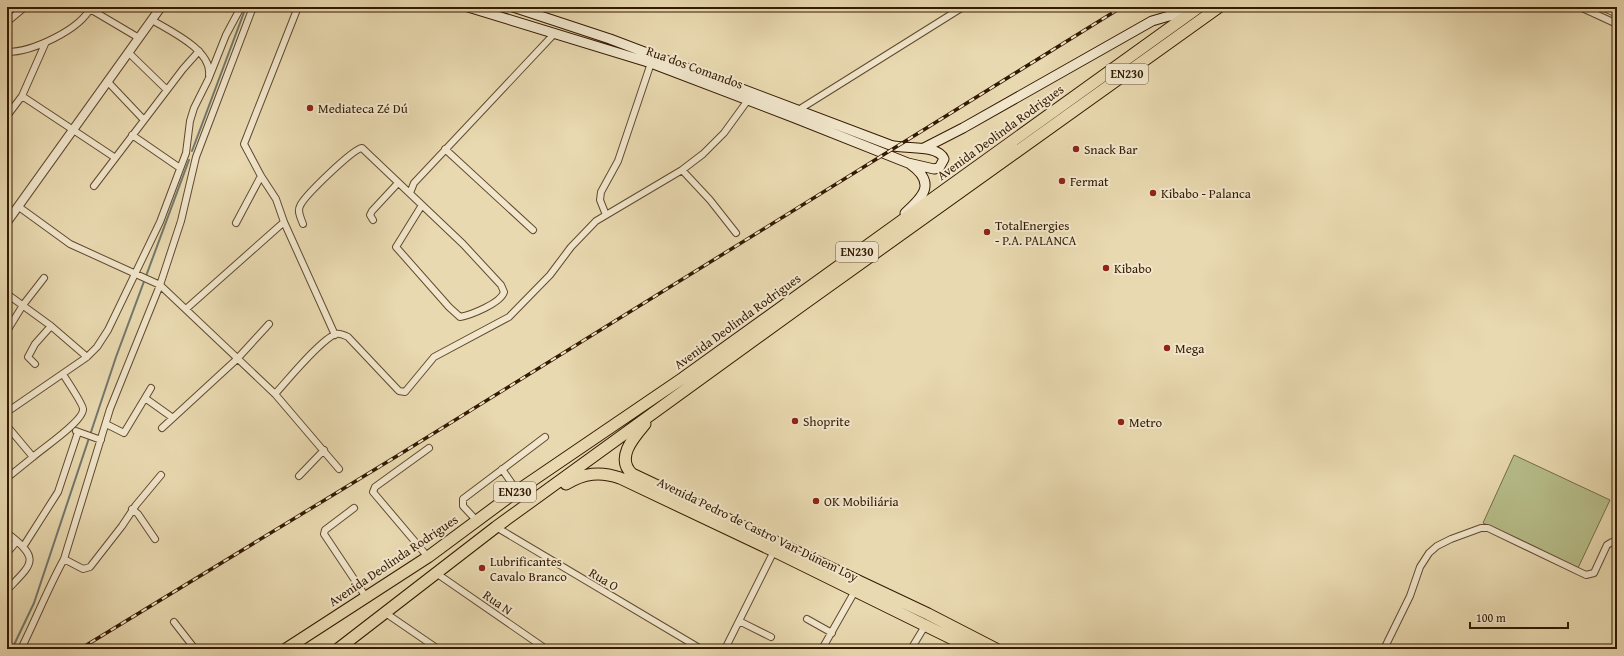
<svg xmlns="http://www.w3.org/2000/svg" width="1624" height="656" font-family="'Gentium Book Plus',serif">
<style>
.green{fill:#b7bf8b;stroke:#766c46}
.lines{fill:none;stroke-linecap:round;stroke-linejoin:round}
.stream{stroke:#72786e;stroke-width:2}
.minor-casing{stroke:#614a2d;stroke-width:8}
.tertiary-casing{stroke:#614a2d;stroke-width:10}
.secondary-casing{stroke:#341a01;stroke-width:11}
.trunk-casing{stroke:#341a01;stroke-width:13}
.minor{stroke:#f1e6cc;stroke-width:6}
.tertiary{stroke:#f1e6cc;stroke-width:8}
.secondary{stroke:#f1e6cc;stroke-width:9}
.trunk{stroke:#e9d9b0;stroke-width:11}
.rail-casing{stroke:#341a01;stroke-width:3.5}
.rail{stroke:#f1e6cc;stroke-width:2;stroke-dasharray:6;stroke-linecap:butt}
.poi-dot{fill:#8f2418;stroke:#f1e6cc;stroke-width:1.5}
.labels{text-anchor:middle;stroke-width:4;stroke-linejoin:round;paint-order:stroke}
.shield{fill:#f1e6cc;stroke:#6d573e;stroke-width:1}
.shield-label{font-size:12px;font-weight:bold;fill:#341a01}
.street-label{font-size:13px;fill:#341a01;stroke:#f1e6cc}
.poi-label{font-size:13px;fill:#341a01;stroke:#f1e6cc;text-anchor:start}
</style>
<rect width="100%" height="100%" fill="#e9d9b0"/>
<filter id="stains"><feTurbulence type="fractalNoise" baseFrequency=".005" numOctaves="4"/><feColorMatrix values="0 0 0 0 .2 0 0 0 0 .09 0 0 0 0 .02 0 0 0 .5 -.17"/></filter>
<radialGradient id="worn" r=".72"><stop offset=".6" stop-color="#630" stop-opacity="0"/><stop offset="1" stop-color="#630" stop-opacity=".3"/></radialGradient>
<!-- green -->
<path class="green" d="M1514,455L1610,500L1578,568L1483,523Z"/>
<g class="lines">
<!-- stream -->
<path class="stream" d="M192,151L246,7
M12,649L34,603L116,357L189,160"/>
<!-- minor casing -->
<g class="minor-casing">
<path id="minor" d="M298,7L244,144L261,176L276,199L284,222L335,335
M1580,7L1617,24
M1602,7L1617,14
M90,9L139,38
M152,20C170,31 212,50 209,75
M7,22L25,7
M45,44L22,96L114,157
M7,52C32,52 80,30 91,7
M129,53L167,90
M108,82L144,120
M800,109L963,7
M7,116L22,96
M132,135L180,168
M445,149L533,230
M682,170L710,200L736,233
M94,186L183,69L199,51
M410,193L414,183L555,33
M19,207L70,244L160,285L275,394L339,469
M606,215L600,200L601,192L618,161L651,63
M373,220L370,215L372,211L398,183
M236,223L261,176
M303,224C301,218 297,212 300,206C304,196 353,149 362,148L463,244L501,285L504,292C501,303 471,315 460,317L449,307L396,247L422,205
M7,294L51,326L87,357
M186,309L284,222
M7,331L23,305L44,278
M35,364L28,357L35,344L51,326
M275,394C286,382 321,339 336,334C340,333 344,335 348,337L399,391L405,392L434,357L509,317L550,275L571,247L596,221L682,170L703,154L724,133L748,100
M145,398L173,418
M7,412L87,357L97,347L108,330L160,222L186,153L190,121L194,108L208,80L226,35L241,7
M106,424L124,433L151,388
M7,426L33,457L7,478
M162,428L237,359L269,324
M76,431L101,440
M33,457C43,448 84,421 83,409C83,404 67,381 63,374
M502,469L517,491
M299,476L324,450
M354,508L325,530L324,534L366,597
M132,509L138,514L155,539
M476,520L463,506V499L545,437
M496,527L701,649
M7,533C41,559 33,563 7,590
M23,547L58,492L78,432
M7,553L17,541
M428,557L373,492L375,487L429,448
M64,559L83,569L90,567L122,526L136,505L161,475
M436,573L546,649
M384,612L438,649
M807,619L832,633
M739,621L771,637
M174,622L195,649
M21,649C36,619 48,588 64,559L110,409L160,285L181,221L196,157L253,7
M725,649L774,551
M822,649L855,591
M911,649L925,626
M1384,649L1410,596L1420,567L1429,553L1437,546L1451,539L1481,528H1488L1586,575L1594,573L1607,545L1612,542L1617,544"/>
</g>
<!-- tertiary casing -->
<g class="tertiary-casing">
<path id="tertiary" d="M7,222L161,7"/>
</g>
<!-- secondary casing -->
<g class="secondary-casing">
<path id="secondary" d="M468,7L651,63L795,118L908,163L934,169L939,168L944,159C938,144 905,150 890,145L610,39L513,7
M924,148L963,128L1152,21L1169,16L1190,13
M905,213C923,197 937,183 910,164"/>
</g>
<!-- trunk casing -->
<g class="trunk-casing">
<path id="trunk" d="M645,424C634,437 615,458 632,474L928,614L996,649
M566,484C584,473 600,471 620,478L774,551L973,649
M286,649L428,557L517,491L683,378L1199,7
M338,649L496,527L801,306L1219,7"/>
</g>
<!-- minor -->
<use href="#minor" class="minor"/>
<!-- tertiary -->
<use href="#tertiary" class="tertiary"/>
<!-- secondary -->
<use href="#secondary" class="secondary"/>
<!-- trunk -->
<use href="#trunk" class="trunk"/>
<!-- rail casing -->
<g class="rail-casing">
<path id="rail" d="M80,649L397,456L1122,7"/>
</g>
<!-- rail -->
<use href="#rail" class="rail"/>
</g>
<!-- markers -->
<g class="poi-dot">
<circle cx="310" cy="108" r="4"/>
<circle cx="1076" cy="149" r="4"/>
<circle cx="1062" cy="181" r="4"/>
<circle cx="1153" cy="193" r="4"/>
<circle cx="987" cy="232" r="4"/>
<circle cx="1106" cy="268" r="4"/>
<circle cx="1167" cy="348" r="4"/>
<circle cx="795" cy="421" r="4"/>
<circle cx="1121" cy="422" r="4"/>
<circle cx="816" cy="501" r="4"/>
<circle cx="482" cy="568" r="4"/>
</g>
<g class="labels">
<!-- shield labels -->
<g class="shield">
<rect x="1106" y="64" width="42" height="20" rx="3"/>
<rect x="836" y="242" width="42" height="20" rx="3"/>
<rect x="494" y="482" width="42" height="20" rx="3"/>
</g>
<g class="shield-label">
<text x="1127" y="78">EN230</text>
<text x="857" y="256">EN230</text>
<text x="515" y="496">EN230</text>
</g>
<!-- street labels -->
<g class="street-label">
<text transform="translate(695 67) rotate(20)" y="5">Rua dos Comandos</text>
<text transform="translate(1000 132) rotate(-36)" y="5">Avenida Deolinda Rodrigues</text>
<text transform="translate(737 321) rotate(-36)" y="5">Avenida Deolinda Rodrigues</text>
<text transform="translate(758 529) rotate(26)" y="5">Avenida Pedro de Castro Van-Dúnem Loy</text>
<text transform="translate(393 560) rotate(-34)" y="5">Avenida Deolinda Rodrigues</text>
<text transform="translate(604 579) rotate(31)" y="5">Rua O</text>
<text transform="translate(498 602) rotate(35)" y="5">Rua N</text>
</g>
<!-- poi labels -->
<g class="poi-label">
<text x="318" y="113">Mediateca Zé Dú</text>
<text x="1084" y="154">Snack Bar</text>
<text x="1070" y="186">Fermat</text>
<text x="1161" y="198">Kibabo - Palanca</text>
<text x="995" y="230">TotalEnergies<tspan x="995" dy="15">- P.A. PALANCA</tspan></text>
<text x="1114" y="273">Kibabo</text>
<text x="1175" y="353">Mega</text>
<text x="803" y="426">Shoprite</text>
<text x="1129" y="427">Metro</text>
<text x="824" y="506">OK Mobiliária</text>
<text x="490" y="566">Lubrificantes<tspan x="490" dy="15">Cavalo Branco</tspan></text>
</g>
</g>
<!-- margin -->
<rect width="1624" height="656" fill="none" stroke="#e9d9b0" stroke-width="24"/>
<rect x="8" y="8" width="1608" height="640" fill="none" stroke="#341a01" stroke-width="2"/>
<rect x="12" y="12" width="1600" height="632" fill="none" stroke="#341a01"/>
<!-- scale -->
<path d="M1470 622v6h98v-6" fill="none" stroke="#341a01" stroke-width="2"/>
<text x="1476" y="622" font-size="12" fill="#341a01" stroke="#f1e6cc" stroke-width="3" paint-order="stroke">100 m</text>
<rect width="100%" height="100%" filter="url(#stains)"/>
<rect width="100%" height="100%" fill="url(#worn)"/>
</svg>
